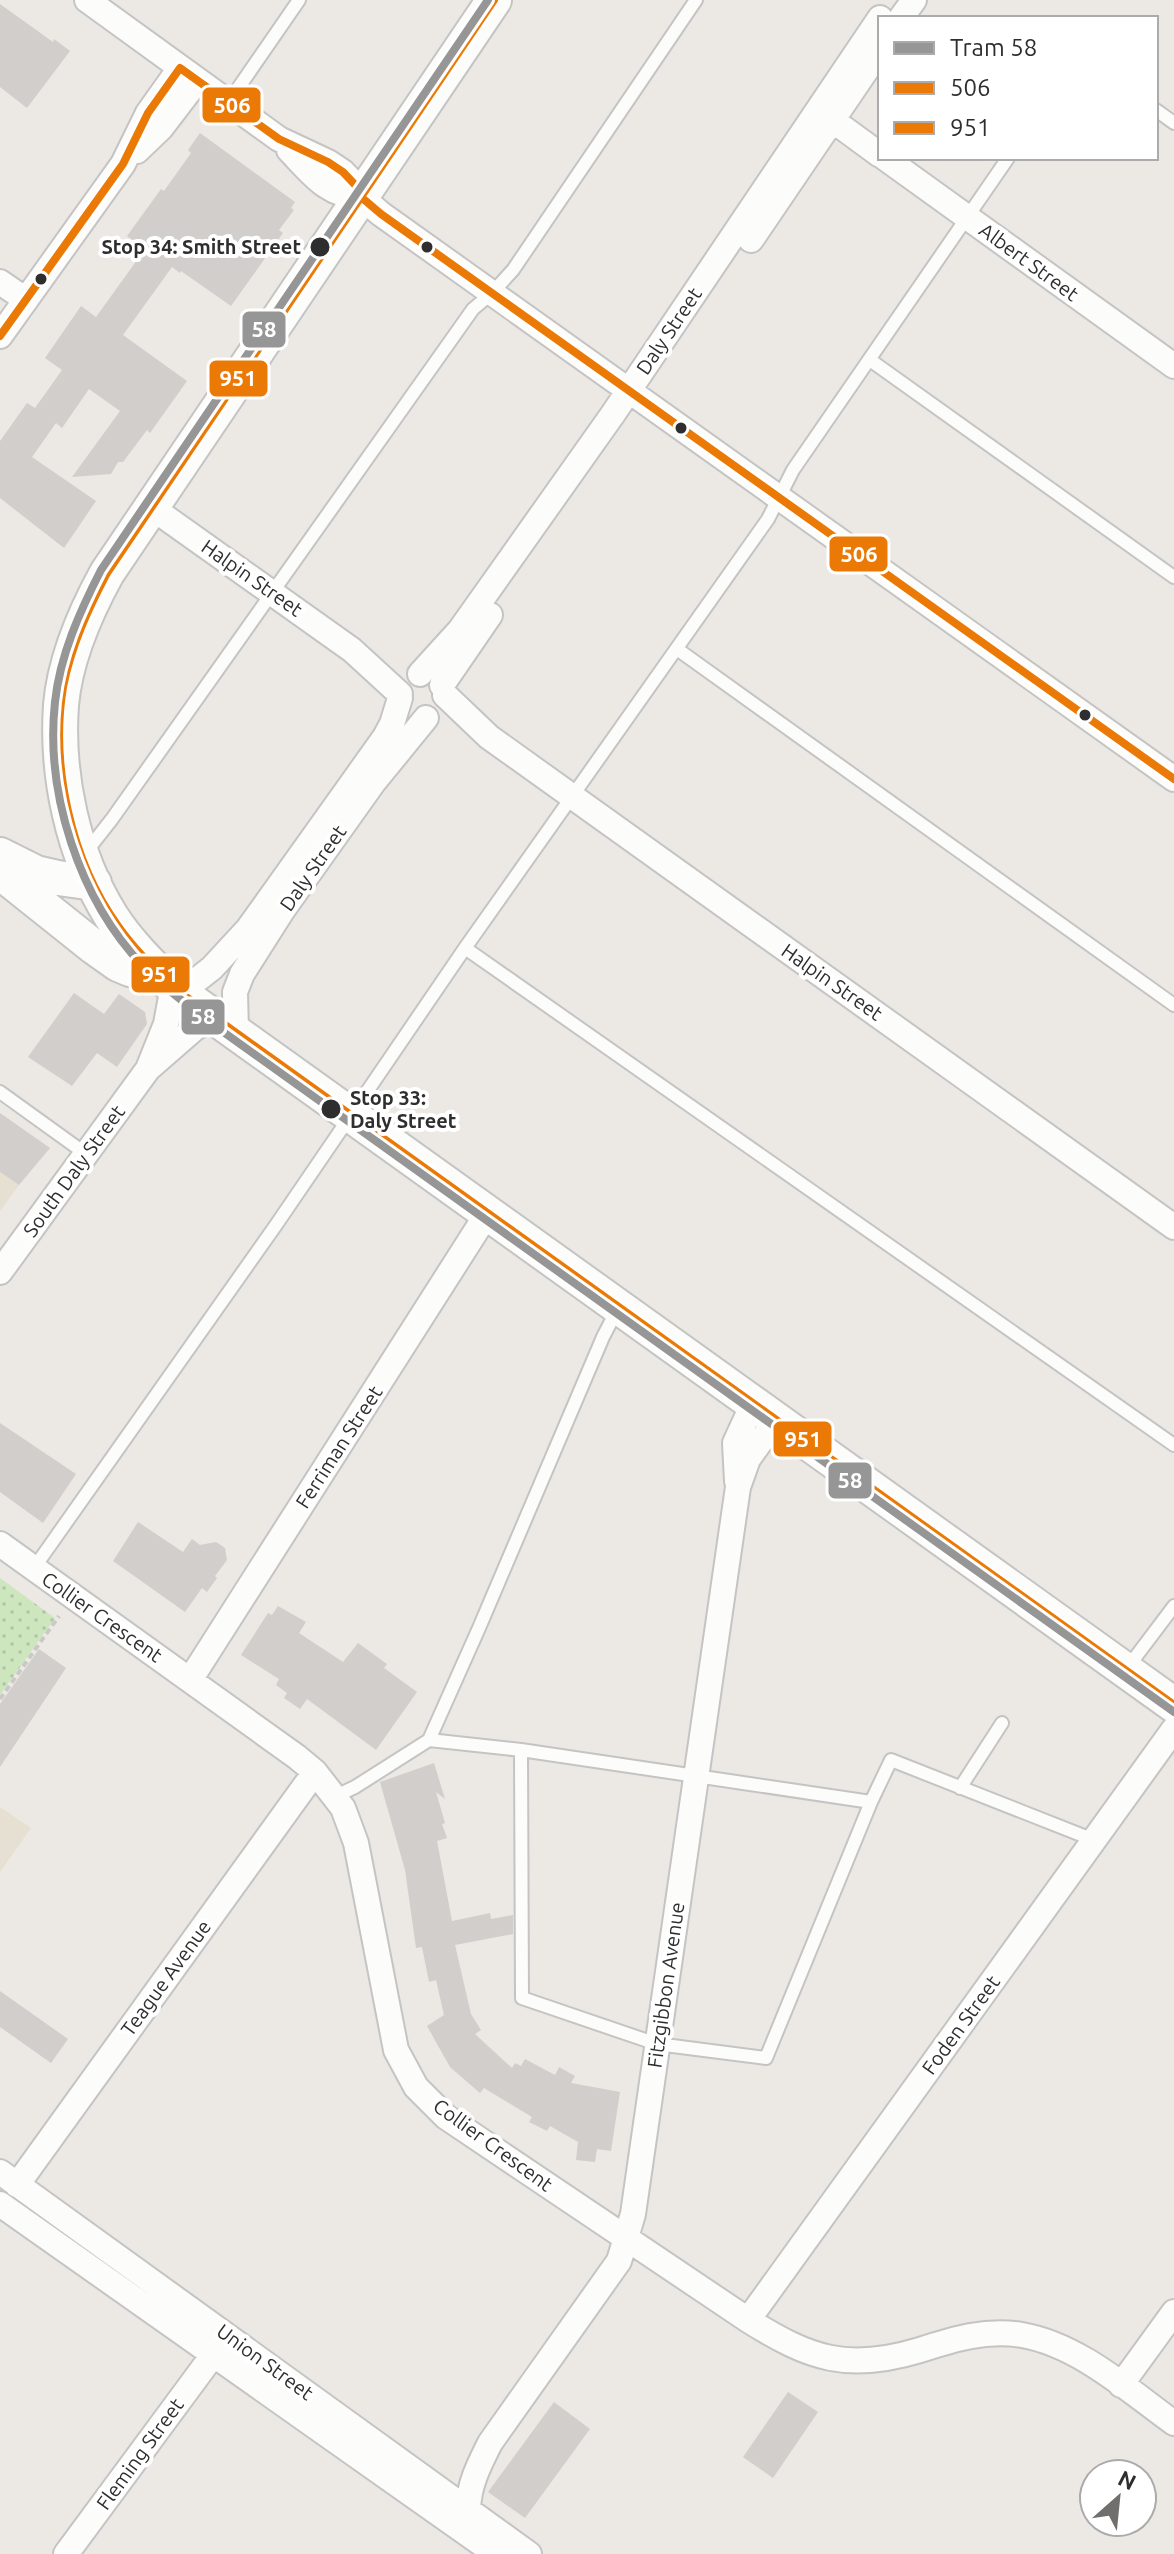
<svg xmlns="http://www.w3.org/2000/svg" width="1174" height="2554" font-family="Ubuntu,sans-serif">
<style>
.education{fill:#e6e0d3}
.park{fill:url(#park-dots)}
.building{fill:#d1cecb}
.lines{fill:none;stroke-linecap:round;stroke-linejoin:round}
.lane-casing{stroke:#c5c4c5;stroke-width:16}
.street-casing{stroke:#c5c4c5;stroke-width:28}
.secondary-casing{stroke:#c5c4c5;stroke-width:38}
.path{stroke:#c9c9c8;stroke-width:4;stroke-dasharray:6 4;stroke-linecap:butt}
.lane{stroke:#fcfcfb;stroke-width:12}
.street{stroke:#fcfcfb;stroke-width:24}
.secondary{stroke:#fcfcfb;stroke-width:34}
.bus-1-casing{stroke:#fff;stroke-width:14}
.bus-2-casing{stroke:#fff;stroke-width:14}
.bus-1{stroke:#ea7a05;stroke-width:8}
.bus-2{stroke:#ea7a05;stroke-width:8}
.tram-1-casing{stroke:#fff;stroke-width:14}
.tram-1{stroke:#969696;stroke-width:8}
.stop-dot{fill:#2e2e2e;stroke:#fff;stroke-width:3}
.labels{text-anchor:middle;stroke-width:8;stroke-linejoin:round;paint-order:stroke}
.stop-label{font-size:20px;font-weight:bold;fill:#2e2e2e;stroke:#fff;text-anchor:end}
.street-label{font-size:20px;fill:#2e2e2e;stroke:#fff}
.line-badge{stroke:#fff;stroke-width:3}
.badge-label{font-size:22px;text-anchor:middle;font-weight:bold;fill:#fff}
</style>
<defs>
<pattern id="park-dots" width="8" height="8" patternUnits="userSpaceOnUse" patternTransform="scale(2)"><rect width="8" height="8" fill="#cee6be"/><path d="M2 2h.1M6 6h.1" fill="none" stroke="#b1c6a4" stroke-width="1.8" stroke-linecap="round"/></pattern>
</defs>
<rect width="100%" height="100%" fill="#ece8e4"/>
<!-- education -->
<path class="education" d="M0,1172L19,1185L0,1211Z
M0,1807L31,1828L0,1872Z"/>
<!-- park -->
<path class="park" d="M0,1578L55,1618L0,1695Z"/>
<!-- building -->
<path class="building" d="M0,4L53,42L54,39L70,51L27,108L0,87Z
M200,133L295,202L291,208L294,210L279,230L283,233L231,306L181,271L180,273L172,267L123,335L187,381L150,433L147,430L123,462H118L111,474L72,477L120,411L89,389L62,428L56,423L32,457L96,501L64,548L0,498V441L27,403L35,408L62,370L45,358L81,306L96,317L145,249L127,236L161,189L164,191L191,153L188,150Z
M74,993L104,1014L119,994L145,1012L147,1024L117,1067L97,1053L72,1086L28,1057Z
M0,1113L50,1148L19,1185L0,1172Z
M0,1423L76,1474L43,1523L0,1492Z
M138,1522L183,1552L192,1539L200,1545L216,1542L225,1548L227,1560L215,1576L217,1578L207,1592L202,1588L185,1612L113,1561Z
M278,1606L306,1622L299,1633L343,1662L358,1643L387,1664L384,1668L417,1692L376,1750L307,1699L300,1709L284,1698L287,1693L276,1685L279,1679L241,1655L268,1613L272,1615Z
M39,1649L66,1668L0,1767V1704Z
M434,1763L445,1799L436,1792L445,1823L442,1824L447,1838L437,1841L452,1921L490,1913L491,1919L513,1915V1934L455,1945L471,2014L481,2030L475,2034L512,2068L515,2063L521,2066L525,2059L555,2075L559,2067L575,2076L571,2083L620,2092L611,2151L597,2149L595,2162L576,2160L578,2142L550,2126L547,2131L529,2122L532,2117L484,2088L480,2093L450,2067L427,2026L444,2015L436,1980L429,1982L422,1947L416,1948L405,1870L380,1782Z
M0,1991L68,2039L51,2063L0,2027Z
M788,2392L818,2412L773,2478L743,2457Z
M554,2402L590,2429L525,2518L488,2492Z"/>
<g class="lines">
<!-- lane casing -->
<g class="lane-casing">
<path id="lane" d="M228,103L299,0
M1156,110L1174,123
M870,360L1174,577
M677,649L1174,1005
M86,852L112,819L473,309L492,293L513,270L696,0
M465,948L1174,1445
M0,1092L86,1154
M34,1568L276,1225L465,948L768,519L793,470L1008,158
M1128,1667L1174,1606
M429,1740L521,1750
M960,1788L1002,1723
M336,1796L355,1787L429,1740L479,1628L603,1337L618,1308
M871,1802L521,1750L522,1998L657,2044L766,2058L871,1802L891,1760L1094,1840"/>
</g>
<!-- street casing -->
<g class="street-casing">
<path id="street" d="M87,0L279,139L328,162L343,172L359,189L361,197L381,214L1174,779
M901,18L914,0
M820,111L880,155
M289,150C311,173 327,196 361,197
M137,151L161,128L197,81
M885,158L1174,366
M751,240L880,50
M0,282L26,300
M0,336L123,164L148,113L180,68
M151,507L352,650L400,694
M420,674L460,630L613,414L880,18
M442,685L490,615
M445,695L489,737L1174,1227
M236,1033L235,992L242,974L282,911L373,783L426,718
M148,1069L166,1024L173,986L198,979L212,968L248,929L385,737L392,724L400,698
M0,1272L148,1069L195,1028L208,1021L217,1020
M737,1481L735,1443L753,1404
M0,1544L297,1757L315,1772L343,1808L356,1843L396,2050L416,2087L446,2117L748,2320C810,2359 848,2372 920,2350C954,2339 986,2329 1022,2335C1079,2345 1128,2390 1174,2423
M190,1680L487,1214
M0,2172L529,2554
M17,2185L315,1772
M0,2204L496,2554
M748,2320L1174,1729
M1121,2385L1174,2312
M468,2509C469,2484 479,2465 490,2443L619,2261L633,2214L738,1487L748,1459L776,1420
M66,2554L213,2355"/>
</g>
<!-- secondary casing -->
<g class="secondary-casing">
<path id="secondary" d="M494,0L107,573C85,613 65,659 61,705C56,776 73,855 111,916C128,943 152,966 175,989L1174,1705
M0,855L36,873L58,878L94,883
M0,872L94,947L118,964L130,969L160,975"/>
</g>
<!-- path -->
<path class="path" d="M0,1699L59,1616"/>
<!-- lane -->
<use href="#lane" class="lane"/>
<!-- street -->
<use href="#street" class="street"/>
<!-- secondary -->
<use href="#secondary" class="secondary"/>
<!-- bus-1 casing -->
<g class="bus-1-casing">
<path id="bus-1" d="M0,336L123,164L148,113L180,68L279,139L328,162L343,172L359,189L361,197L381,214L1174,779"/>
</g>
<!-- bus-2 casing -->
<g class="bus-2-casing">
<path id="bus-2" d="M494,0L107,573C88,609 71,646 63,687C50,765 71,861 118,926C134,949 155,969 175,989L1174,1705"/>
</g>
<!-- bus-1 -->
<use href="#bus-1" class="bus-1"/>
<!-- bus-2 -->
<use href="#bus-2" class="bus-2"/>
<!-- tram-1 casing -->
<g class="tram-1-casing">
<path id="tram-1" d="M488,0L101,570C80,611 60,655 55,702C45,793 79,899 143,966C162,987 186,1003 208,1021L1174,1712"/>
</g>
<!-- tram-1 -->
<use href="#tram-1" class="tram-1"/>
</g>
<!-- markers -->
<g class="stop-dot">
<circle cx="320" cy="247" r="11"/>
<circle cx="427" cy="247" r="7"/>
<circle cx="41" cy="279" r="7"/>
<circle cx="681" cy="428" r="7"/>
<circle cx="1085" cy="715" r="7"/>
<circle cx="331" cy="1109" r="11"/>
</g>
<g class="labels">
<!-- stop labels -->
<g class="stop-label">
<text x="301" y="254">Stop 34: Smith Street</text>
<text x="350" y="1105" text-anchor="start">Stop 33:<tspan x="350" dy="23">Daly Street</tspan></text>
</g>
<!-- street labels -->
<g class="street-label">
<text transform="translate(1029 262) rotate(36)" y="7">Albert Street</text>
<text transform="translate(669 331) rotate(-56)" y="7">Daly Street</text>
<text transform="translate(252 578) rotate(35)" y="7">Halpin Street</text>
<text transform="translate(313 868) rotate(-55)" y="7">Daly Street</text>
<text transform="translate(832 982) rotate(35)" y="7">Halpin Street</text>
<text transform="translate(74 1171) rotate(-54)" y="7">South Daly Street</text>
<text transform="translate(339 1447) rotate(-57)" y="7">Ferriman Street</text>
<text transform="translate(102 1617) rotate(35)" y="7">Collier Crescent</text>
<text transform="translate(166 1978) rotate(-54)" y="7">Teague Avenue</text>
<text transform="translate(666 1985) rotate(-82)" y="7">Fitzgibbon Avenue</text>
<text transform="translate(961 2025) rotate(-54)" y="7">Foden Street</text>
<text transform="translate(493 2145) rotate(36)" y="7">Collier Crescent</text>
<text transform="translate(265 2362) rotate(36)" y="7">Union Street</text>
<text transform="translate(140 2454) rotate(-54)" y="7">Fleming Street</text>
</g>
</g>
<g class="line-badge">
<rect x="201" y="86" width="61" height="38" rx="8" fill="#ea7a05"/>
<rect x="241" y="310" width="46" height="39" rx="8" fill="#969696"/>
<rect x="208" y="359" width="61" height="39" rx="8" fill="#ea7a05"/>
<rect x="828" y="535" width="61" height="38" rx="8" fill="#ea7a05"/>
<rect x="130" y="955" width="61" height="39" rx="8" fill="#ea7a05"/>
<rect x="180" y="998" width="46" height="38" rx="8" fill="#969696"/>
<rect x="772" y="1420" width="61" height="38" rx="8" fill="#ea7a05"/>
<rect x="827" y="1461" width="46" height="39" rx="8" fill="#969696"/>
</g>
<g class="badge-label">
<text x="232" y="113">506</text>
<text x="264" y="337">58</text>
<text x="238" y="386">951</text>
<text x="859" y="562">506</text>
<text x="160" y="982">951</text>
<text x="203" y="1024">58</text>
<text x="803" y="1447">951</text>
<text x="850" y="1488">58</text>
</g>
<!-- legend -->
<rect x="878" y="16" width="280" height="144" fill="#ffffff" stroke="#ababab" stroke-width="2"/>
<rect x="894" y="42" width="40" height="12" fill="#969696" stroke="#ababab" stroke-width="2"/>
<text x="950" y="56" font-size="24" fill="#2e2e2e">Tram 58</text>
<rect x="894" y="82" width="40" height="12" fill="#ea7a05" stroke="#ababab" stroke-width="2"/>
<text x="950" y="96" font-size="24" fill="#2e2e2e">506</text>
<rect x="894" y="122" width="40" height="12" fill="#ea7a05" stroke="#ababab" stroke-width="2"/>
<text x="950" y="136" font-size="24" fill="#2e2e2e">951</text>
<!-- north arrow -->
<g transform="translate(1118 2498) rotate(27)"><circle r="38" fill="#ffffff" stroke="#ababab" stroke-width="2"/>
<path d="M0-6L14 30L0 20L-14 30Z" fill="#706f6e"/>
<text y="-12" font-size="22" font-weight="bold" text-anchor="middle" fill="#2e2e2e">N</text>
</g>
</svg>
